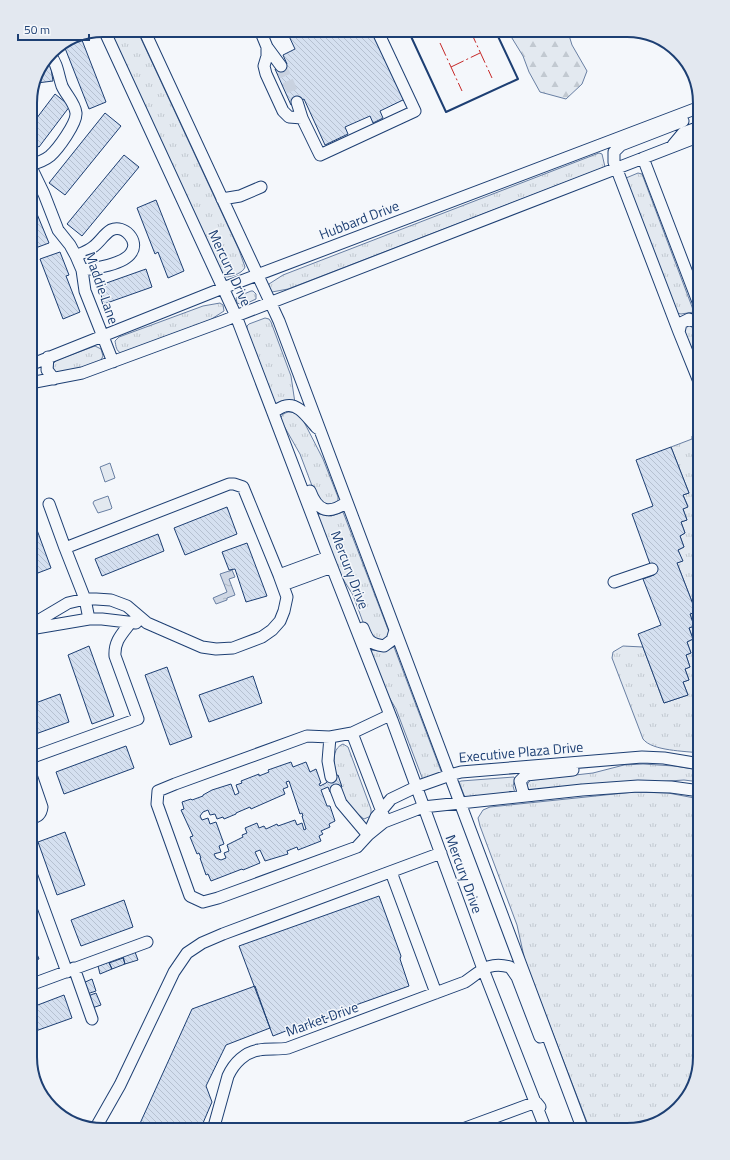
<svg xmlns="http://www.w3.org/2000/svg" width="730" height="1160" font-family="'Titillium Web',sans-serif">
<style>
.grass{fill:url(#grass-tufts);stroke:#687fa3}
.forest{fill:url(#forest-firs);stroke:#687fa3}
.park{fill:#e3e9f0;stroke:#687fa3}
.water{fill:url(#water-ripples);stroke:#687fa3}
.building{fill:url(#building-back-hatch);stroke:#1d3f73;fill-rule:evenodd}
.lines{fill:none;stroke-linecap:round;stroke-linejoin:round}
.minor-tunnel{stroke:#c9d2e0;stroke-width:11;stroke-dasharray:11 5.5;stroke-linecap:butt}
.minor-casing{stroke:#1d3f73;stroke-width:13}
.minor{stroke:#f4f7fb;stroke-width:11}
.wall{stroke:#1d3f73;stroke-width:2}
.power{stroke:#c62828;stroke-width:1;stroke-dasharray:14 3 2 3;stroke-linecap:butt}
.labels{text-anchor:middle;stroke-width:3;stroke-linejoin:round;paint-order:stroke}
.street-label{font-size:14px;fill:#1d3f73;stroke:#f4f7fb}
.rim{fill:none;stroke:#1d3f73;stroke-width:2}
</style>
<defs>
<pattern id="grass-tufts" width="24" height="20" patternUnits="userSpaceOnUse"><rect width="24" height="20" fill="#e3e9f0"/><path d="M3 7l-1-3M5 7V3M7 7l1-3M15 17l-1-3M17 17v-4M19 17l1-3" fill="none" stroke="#c2c9d1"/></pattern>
<pattern id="forest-firs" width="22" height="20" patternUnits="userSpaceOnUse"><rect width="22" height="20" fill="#e3e9f0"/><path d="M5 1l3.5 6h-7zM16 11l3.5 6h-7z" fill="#c2c9d1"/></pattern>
<pattern id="water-ripples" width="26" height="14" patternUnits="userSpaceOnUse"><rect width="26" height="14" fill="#cfd7e4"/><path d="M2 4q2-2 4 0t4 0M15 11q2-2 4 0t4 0" fill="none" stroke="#b1bac7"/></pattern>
<pattern id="building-back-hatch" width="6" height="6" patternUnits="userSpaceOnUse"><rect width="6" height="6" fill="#d5e0f0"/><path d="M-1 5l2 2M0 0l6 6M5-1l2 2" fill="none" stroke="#b6c1d1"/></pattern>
</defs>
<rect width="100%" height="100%" fill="#f4f7fb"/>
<!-- grass -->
<path class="grass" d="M109,30H137L239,250L245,267C243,273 233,276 227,277L222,275Z
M599,153L602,154L605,167L288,289L272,292H270L268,286L269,284L283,275Z
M638,173L642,174L694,312L681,314L677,313L626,181V178Z
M251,291H253L256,294V299L243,305L237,303L236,298L237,297Z
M220,303L223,305L224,311L210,320L121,353C116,351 116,346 115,341L119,337L203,306Z
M265,318L269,319L271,322L291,376L295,403L276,406L247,330V326L249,324Z
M689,326H693C704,337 700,357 700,372L685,333V328Z
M95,346L101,349L103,356L100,362L58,375L53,370V364L57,360Z
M288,412C295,412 299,414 303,420L323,459L338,497V502L331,508L317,499L300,454L280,419L283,414Z
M700,435V753C685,751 652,751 643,739L612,658L613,652L623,646L643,647L664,703L688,695L683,682L689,680L685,669L690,667L686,655L691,653L687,642L693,639L689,628L694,626L690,614L696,612L677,563L682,561L678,550L684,547L680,536L685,533L681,522L687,520L683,509L688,506L683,495L689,493L671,447L692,439V436Z
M343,512L389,632V637L381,643L367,633L353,595L338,571L318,517V514L331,516Z
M394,647L441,771V773L423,780L396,709L379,680L369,650L383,651Z
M343,744L348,747L371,809V816L364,819C357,814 348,805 345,798C339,785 325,751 343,744Z
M643,764L674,766L700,770V782L684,780L654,782L530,791L527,787L528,783L531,780L593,773L624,765Z
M514,777L515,779L513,786L515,793L466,797L464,795L459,782L461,781Z
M634,792L668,793L700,799V1058L690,1094L660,1122L627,1130H590L525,961L517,925L480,826L478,818L483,810L490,807Z"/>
<!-- forest -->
<path class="forest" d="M507,30H570L568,32L572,45L587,71L582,84L566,99L540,92L529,72L523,56Z"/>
<!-- park -->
<path class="park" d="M110,463L115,478L105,482L100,467Z
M108,496L112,508L111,509L98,513L93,503L94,501Z"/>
<!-- water -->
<path class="water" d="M232,570L235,577L229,579L235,595L227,598V600L216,604L213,598L227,592L220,574Z"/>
<!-- building -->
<path class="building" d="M298,30H373L405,99L380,111L383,118L373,123L370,116L345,127L348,134L325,145L304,99L291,105L275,69L287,64L283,55L295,49L288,34Z
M75,35H80L106,102L89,109L63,43Z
M46,62H50L53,81L37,83Z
M55,94L70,106L39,147L30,141V127Z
M105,113L121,126L65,195L49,183Z
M124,155L139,167L82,236L67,224Z
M30,197L49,243L30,250Z
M156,200L184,271L168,278L158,252L155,254L137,208Z
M60,252L69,275L66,276L80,312L63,319L40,259Z
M146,269L152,287L104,304L98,286Z
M671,447L689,493L683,495L688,507L683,509L687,520L681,522L685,533L680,536L684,547L678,550L683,561L677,563L696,612L690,614L694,626L689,628L693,639L687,642L691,653L686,655L690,667L685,669L689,680L683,682L688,695L664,703L638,634L661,625L643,579L654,575L632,514L653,506L636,460Z
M227,507L237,534L185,555L174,528Z
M30,511L51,568L30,576Z
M158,534L164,551L102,576L95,559Z
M247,543L267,596L246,602L235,569L229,570L222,552Z
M89,646L114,716L92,724L68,655Z
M167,667L192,737L170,745L145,675Z
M253,676L262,703L209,722L199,695Z
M60,694L69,722L30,736V705Z
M126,746L134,768L64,794L56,772Z
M291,762L293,767L306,762L310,772L316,769L321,783L319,784L320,786L326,783L331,777L338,775L342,787L330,792L328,787L321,790L327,806H330L335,821L329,824L330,827L321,831L323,834L319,836L321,841L298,850L297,847L287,851L288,854L265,861L260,850L255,852L260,863L243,870L242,869L211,881L208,874L206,875L200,858H201L199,853L197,854L190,837L193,836L181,810L184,809L182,802L191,799L192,800L203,796V795L212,790L231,784L235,795L239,793L236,785L242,783L241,781L259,774V776L269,772L268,770ZM289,781L300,814L302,813L303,816H302L306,829L304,830L302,823L297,825L295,820L278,826L277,824L266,829L264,826L259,828L257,823L245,828L247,833L242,835L243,837L227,845L229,851L224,853L226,858L221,860L216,858L214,854L221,852L219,846L224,844L216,822L210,824L208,818L202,820L200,816L203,812L208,810L210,815L215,814L217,819L223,817L224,819L236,814V813L250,807L251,809L285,794L283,789L288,787L286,782Z
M65,832L85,885L57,895L38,842Z
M32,893L36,905L30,907V894Z
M379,896L401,956L400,959L409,986L353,1006L352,1009L304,1027L301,1025L273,1036L239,946Z
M124,900L133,927L81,946L71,920Z
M30,937L39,959L30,962Z
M135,952L138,960L125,964L123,956Z
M123,958L125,964L112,969L109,963Z
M109,962L112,969L100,974L98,966Z
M92,979L96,991L87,994L83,983Z
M255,986L270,1028L226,1045L206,1086L212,1102L200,1130H137L192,1009Z
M96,993L101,1005L92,1008L88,996Z
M64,995L72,1018L30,1033V1008Z
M30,1052H31L49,1102L38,1090L30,1057Z"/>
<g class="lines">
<!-- minor-tunnel -->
<path class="minor-tunnel" d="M281,66L297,102"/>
<!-- minor casing -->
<g class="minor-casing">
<path id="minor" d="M104,30L236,316L328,557L392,720L483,969L546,1130
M144,30L279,321L583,1130
M260,30L267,47V56L264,66L266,74L283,111L289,117L302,118L320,155L415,111L377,30
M267,47L281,66
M297,102L302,118
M683,121L621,145L614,152V162L679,332L700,384
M673,145L683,133L700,127
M643,158L700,307
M30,165L44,194L58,230L70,245L76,256L82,270L85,291L113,362
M30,165C37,163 44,161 50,156C58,149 77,123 76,113C75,103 66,95 62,86C58,75 58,64 50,55
M222,199L240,196L261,187
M76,256C82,253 88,251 93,247C100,242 104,234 111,230C124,224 140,241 131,253C124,264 94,269 82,270
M679,332L681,323L689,319L698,323L700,328
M48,357L47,370L54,379
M30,365L223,288L700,107
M30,383L82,373L223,321L700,136
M273,412C277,410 281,407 285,406C299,402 309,420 317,428
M310,491C318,512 329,515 347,502
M49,504L65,548
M279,575L328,557
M614,582L652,569
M283,585L332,567
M30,628L41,619L68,603L85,599H96L111,600L127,606L147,623L202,647L216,649L233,648L262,637L272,630L280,621L284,611L287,597L279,575L243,487L234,484H229L65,548L85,599L89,619
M363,628C368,641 370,644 384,646L392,640L395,630
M30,629L89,619H102L136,623
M390,715L352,733L330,737L307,736L175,784L158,791L157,804L190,896L203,902L218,898L357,847L368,835L376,817L391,799L416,787L450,775L461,772L642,757L664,758L700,764
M352,733L384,817
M330,737L328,761L331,777
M30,758L138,719L115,656C114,641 122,634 131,622
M336,790L341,803L368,835L384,822L423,807L582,790L638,786L671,787L700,791
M524,796L520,781L526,775L573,770
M30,819C38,816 41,815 42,807L30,772
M30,871L67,972
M391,872L436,993
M74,968L92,1019
M30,985L147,942
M95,1129L120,1085L174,972L187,953L202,943L223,934L441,853
M213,1130L228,1076C234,1063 245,1052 259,1050C269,1048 278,1050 288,1048L465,982C482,970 490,961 510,967L517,977L540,1037
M460,1130L536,1102L540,1107"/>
</g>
<!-- minor -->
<use href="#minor" class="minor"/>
<!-- wall -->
<path class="wall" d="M408,30L446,112L518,79L495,30"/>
<!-- power -->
<path class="power" d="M470,30L492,78
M440,43L462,91
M451,67L480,53"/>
</g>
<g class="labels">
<!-- street labels -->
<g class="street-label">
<text transform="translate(359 220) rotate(-21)" y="5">Hubbard Drive</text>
<text transform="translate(230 268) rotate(65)" y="5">Mercury Drive</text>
<text transform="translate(102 288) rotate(71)" y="5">Maddie Lane</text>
<text transform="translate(350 570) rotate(69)" y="5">Mercury Drive</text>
<text transform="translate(521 752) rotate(-5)" y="5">Executive Plaza Drive</text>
<text transform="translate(464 874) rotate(70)" y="5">Mercury Drive</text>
<text transform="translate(322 1019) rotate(-20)" y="5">Market Drive</text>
</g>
</g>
<!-- crop -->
<path d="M0 0H730V1160H0ZM103 37H627A66 66 0 0 1 693 103V1057A66 66 0 0 1 627 1123H103A66 66 0 0 1 37 1057V103A66 66 0 0 1 103 37Z" fill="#e3e8f0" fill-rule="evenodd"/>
<path class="rim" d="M103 37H627A66 66 0 0 1 693 103V1057A66 66 0 0 1 627 1123H103A66 66 0 0 1 37 1057V103A66 66 0 0 1 103 37Z"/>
<!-- scale -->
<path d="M18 34v6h71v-6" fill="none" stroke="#1d3f73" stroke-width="2"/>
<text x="24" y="34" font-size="12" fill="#1d3f73" stroke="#f4f7fb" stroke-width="3" paint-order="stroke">50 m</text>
</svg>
